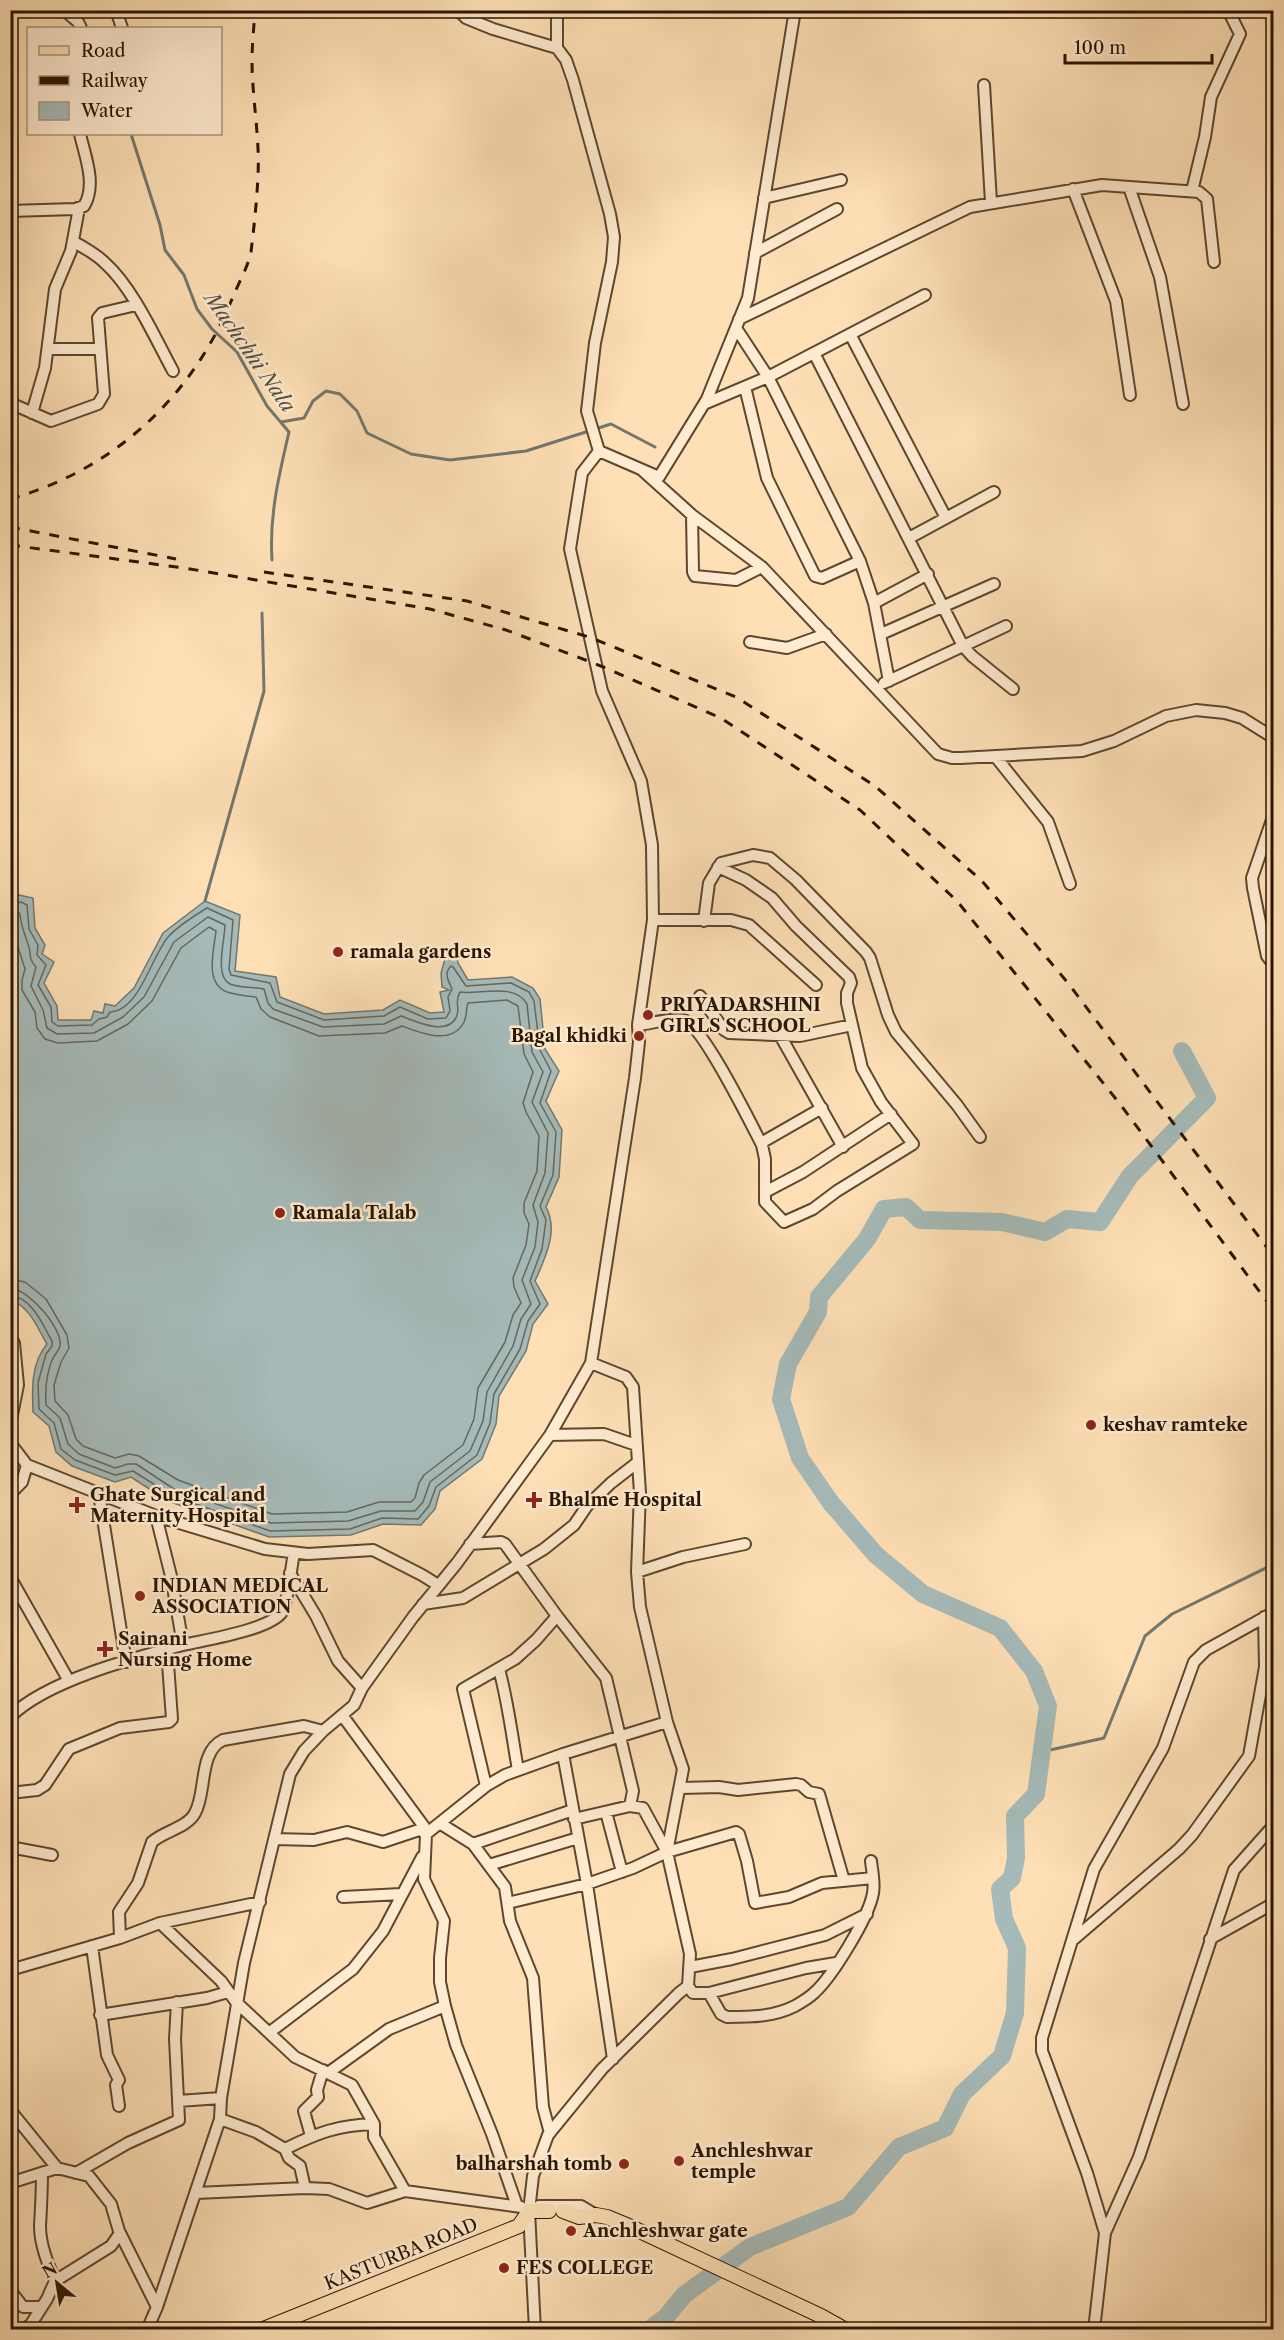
<svg xmlns="http://www.w3.org/2000/svg" width="1284" height="2340" font-family="'Libre Caslon Text',serif">
<style>
.water{fill:#a5bab9;stroke:#73786f;stroke-width:1.5}
.lines{fill:none;stroke-linecap:round;stroke-linejoin:round}
.shore{stroke:#67675c;stroke-width:1.5}
.stream{stroke:#73786f;stroke-width:3}
.river{stroke:#a5bab9;stroke-width:18}
.minor-casing{stroke:#5e472e;stroke-width:14}
.major-casing{stroke:#291400;stroke-width:16}
.minor{stroke:#ffebd0;stroke-width:10}
.major{stroke:#ffe0b6;stroke-width:14}
.rail{stroke:#291400;stroke-width:3;stroke-dasharray:10 10;stroke-linecap:butt}
.poi-dot{fill:#8f2418;stroke:#ffebd0;stroke-width:2}
.labels{text-anchor:middle;stroke-width:5;stroke-linejoin:round;paint-order:stroke}
.poi-label{font-size:18px;font-weight:bold;fill:#291400;stroke:#ffebd0;text-anchor:start}
.street-label{font-size:18px;fill:#291400;stroke:#ffebd0}
.water-label{font-size:20px;font-style:italic;fill:#544e41;stroke:#ffebd0}
</style>
<rect width="100%" height="100%" fill="#ffe0b6"/>
<filter id="stains"><feTurbulence type="fractalNoise" baseFrequency=".00333" numOctaves="4"/><feColorMatrix values="0 0 0 0 .2 0 0 0 0 .09 0 0 0 0 .02 0 0 0 .5 -.17"/></filter>
<radialGradient id="worn" r=".72"><stop offset=".6" stop-color="#630" stop-opacity="0"/><stop offset="1" stop-color="#630" stop-opacity=".3"/></radialGradient>
<!-- water -->
<path class="water" d="M19,895L33,898L35,928L45,945L42,954L54,962L44,983L57,1006L58,1020H91L94,1011L103,1013L105,1004L115,1006L134,988L163,933L205,901L240,915L235,971L276,977L280,997L324,1014L383,1010L400,1000L430,1013L444,1012L440,992L449,990L442,987L441,973L445,959L456,953L458,963L468,980L512,977L533,988L540,999L545,1049L559,1071L546,1101L562,1130L559,1177L546,1207C559,1231 545,1258 535,1281L548,1304L533,1324L526,1351L499,1396L496,1424L482,1459L440,1491L435,1509L421,1525L383,1524L351,1535L269,1537L168,1501L131,1477L115,1482L72,1466L56,1452L49,1426L33,1412C32,1389 31,1363 47,1344C38,1329 29,1305 11,1301L10,900Z"/>
<g class="lines">
<!-- shore -->
<path class="shore" d="M10,905L21,902L27,905L29,929L38,945L37,955L46,965L38,985L51,1007L52,1022L58,1026L92,1025L99,1019L107,1017L110,1012C140,1011 152,954 169,936C178,926 194,916 207,908L233,920L229,969L231,975L270,983L277,1002L324,1020L384,1016L400,1007L428,1019L446,1018L450,1011L448,997L452,989C449,981 443,974 451,966L453,967L466,986L511,983L529,992L534,1001L540,1050L551,1071L540,1103L556,1132L553,1175L540,1206L546,1220L542,1249L530,1281L540,1304L528,1321L520,1349L494,1394L490,1423L477,1455L436,1487L429,1506L418,1519L382,1518L350,1529L270,1531L171,1495L133,1471L115,1475L75,1460L61,1449L54,1423L39,1409L38,1383L46,1354L52,1346V1341C43,1325 31,1296 10,1296
M10,912H18L20,914C21,926 24,932 28,944C32,953 27,957 36,967L31,986L43,1010L47,1028L57,1034L94,1033L123,1017L144,997L174,942L208,917L225,925C225,939 214,977 230,984C240,988 253,987 264,989L268,1003L273,1009L323,1027L384,1024L401,1016C414,1021 450,1038 457,1015C460,1006 454,1002 460,992C479,995 515,982 527,1004L532,1052L543,1072L532,1102L548,1133L545,1173L533,1205L538,1222L535,1247L522,1280L531,1304L521,1319L513,1346L487,1392L483,1421L470,1451L430,1482L423,1502L415,1511H381L348,1521L271,1523L174,1489L136,1464H128L115,1468L79,1454L68,1444L60,1418L46,1405C45,1389 46,1373 53,1358C55,1354 59,1351 60,1346C63,1329 29,1289 10,1288
M10,922L25,969L22,980V990L35,1012L37,1028L45,1039L58,1043L97,1041L128,1024L152,1001L181,948L209,927L216,931C214,950 204,983 227,992C236,995 247,996 256,997L261,1009L270,1017L319,1036L385,1033L402,1026C420,1033 452,1046 464,1022C467,1016 466,1009 468,1003L507,1000L518,1006L524,1054L533,1072L523,1103L526,1112L539,1136L537,1171L524,1203V1213L529,1224L526,1245L513,1278L514,1287L521,1303L513,1315L505,1342L478,1388L474,1419L463,1445L424,1475L419,1483L415,1498L411,1502H379L347,1512L272,1514L178,1480L139,1456L129,1454L115,1458L83,1446L76,1439L68,1415L55,1401L54,1385L61,1362L69,1348L67,1335L46,1299L25,1282L10,1279"/>
<!-- stream -->
<path class="stream" d="M131,134L160,225L165,250L184,275L197,309L212,329L237,352L267,406L289,432C279,475 269,516 272,560
M281,422L304,418L313,401L326,391L340,394L357,411L367,433L411,454L450,460L526,451L611,424L655,447
M205,901L264,691L262,613
M1041,1752L1104,1738L1145,1636L1172,1614L1274,1564"/>
<!-- river -->
<path class="river" d="M649,2330L666,2317L684,2295L750,2247L848,2207L899,2147L945,2128L962,2094L1002,2056L1015,2013L1017,1948L1004,1919L1000,1889L1012,1878L1016,1858L1015,1816L1036,1794L1048,1706L1034,1671L1000,1628L923,1594L876,1555L831,1503L800,1458L781,1399L788,1364L818,1312L819,1297L867,1239L884,1209L906,1207L920,1220L1002,1222L1045,1232L1067,1219L1100,1222L1130,1176L1207,1098L1182,1051"/>
<!-- minor casing -->
<g class="minor-casing">
<path id="minor" d="M64,10L78,22L81,28
M116,10L122,28
M458,10L466,18L493,29L557,48L566,60L573,80L610,214L614,237L612,262L595,343L587,411L599,451
M557,10V48
M984,85L991,202
M1129,187L1160,277L1183,404
M1073,189L1116,301L1130,395
M1192,191L1205,137L1211,97L1240,34L1228,10
M764,198L841,180
M10,211L75,209L84,206C97,185 85,156 80,134
M74,242C85,248 96,254 105,263C133,288 155,338 173,371
M755,253L837,209
M739,319L970,207L1102,185L1199,192L1207,199L1214,262
M736,328L768,377L860,561L874,603L889,681
M850,334L946,518
M48,349H100
M814,353L963,646L972,656L1013,689
M745,387L767,478L815,576L822,578L860,561
M10,403L51,421L98,404L104,394L98,318L102,313L136,305
M704,404L768,377L925,295
M32,413L45,368L55,289L71,251L79,208
M599,451L659,477L707,399L748,298L795,10
M642,470L692,515L762,567L938,754L952,758H961L1082,751L1114,741L1166,716L1196,710L1225,713L1242,718L1274,738
M692,515L693,572L695,576L736,580L762,567
M909,538L994,492
M874,603L928,574
M881,634L994,584
M750,642L787,648L826,634
M884,683L1006,626
M995,756L1048,822L1070,884
M1274,814L1252,878L1253,888L1267,956L1274,965
M653,920H731L749,925L816,985
M704,921L709,883L721,863L753,855L770,858L796,880L866,952L870,958L888,1015L896,1032L957,1105L980,1137
M700,996L724,1030L729,1033L800,1036L852,1025
M638,1025C649,1024 674,1017 684,1020C703,1026 751,1124 762,1145L765,1159V1202L784,1222L813,1209L837,1191L913,1144L881,1102L862,1068L847,1003V993L851,983L849,977L796,926L772,898L746,880L718,867
M781,1037L843,1147
M761,1143L822,1108
M765,1192L803,1172L891,1114
M10,1338L14,1343L18,1385L11,1420V1444L27,1465L156,1516L265,1549L308,1554L373,1550L422,1575L438,1585
M591,1363L626,1377L633,1387L640,1493L637,1572L640,1607L667,1722
M550,1435L604,1434L636,1445
M10,1494L22,1482L27,1465
M99,1494L126,1662
M156,1516L171,1576L183,1645
M470,1544L501,1542L505,1544L557,1616L606,1678L633,1791L630,1806L643,1808L667,1852L690,1954L688,1986L679,1993L602,2069L548,2135L533,2176L529,2211L535,2330
M637,1572L683,1557L745,1544
M290,1573L316,1616L338,1661L362,1688
M10,1577L69,1681
M423,1604L463,1598L544,1549L574,1525L587,1506L611,1483L638,1462
M499,1669C508,1702 512,1736 518,1770
M342,1715L425,1828L423,1832
M10,1717C46,1681 133,1658 183,1645C204,1640 270,1630 282,1612C288,1602 291,1567 294,1553
M563,1754L587,1884L613,2059
M486,1786L463,1689L515,1659L536,1640L557,1616
M681,1788L719,1787L738,1790L796,1784L801,1785L809,1792L819,1794L844,1881
M10,1793L37,1790L45,1785L69,1749L120,1728L169,1722L172,1719L167,1650
M606,1812L622,1872
M574,1819L630,1806
M441,1824L473,1844L505,1887L510,1921L533,1978L543,2107L550,2133
M274,1839L314,1840L347,1832L383,1842L425,1828
M473,1844L573,1810
M10,1847L52,1855
M489,1865L578,1838
M343,1897L401,1894
M508,1903L587,1884L633,1868L667,1852L736,1832L739,1834L747,1861L755,1903L789,1897L822,1883L873,1878
M160,1923L221,1981L236,2002L295,2057L352,2085L374,2124V2137L405,2191L521,2207
M120,1938L119,1912L138,1883L152,1842C164,1831 187,1828 195,1813C207,1792 198,1752 223,1740L304,1726L323,1731
M1074,1939L1179,1849L1192,1835L1249,1756L1265,1667L1264,1617
M1210,1939L1274,1903
M92,1946L107,2055L119,2080L116,2085L119,2106
M690,1967L732,1959L825,1935L867,1914
M10,1970L120,1938L160,1923L260,1902
M688,1986L693,1993H709L721,2014L727,2017C751,2017 773,2017 795,2006C802,2002 809,1998 814,1993C832,1977 869,1917 873,1893C875,1883 872,1871 871,1861
M709,1993L806,1968L836,1963
M100,2015L207,1998L228,1992
M270,2032L353,1969L383,1931L422,1857
M328,2073L389,2029L445,2006
M178,2101L221,2098
M10,2110L57,2168
M220,2119L256,2132L285,2149L289,2158L300,2166L305,2188
M311,2136L304,2111L318,2097L317,2090L323,2070
M285,2149C317,2133 338,2125 374,2124
M42,2173C42,2191 41,2208 40,2226C40,2245 48,2264 55,2281
M76,2173L128,2143L179,2120L175,2039L177,2002
M10,2183L57,2168L89,2176L111,2204L119,2231L157,2307
M196,2193L305,2188L329,2189L367,2203L405,2191
M517,2206L492,2134L456,2045L445,2006L440,1982V1958L444,1921L424,1879L426,1834L486,1786L505,1775L563,1754L667,1722L683,1769L667,1852
M539,2206H581L596,2215
M1105,2233L1087,2173L1042,2051V2038L1094,1869L1163,1748L1194,1662L1206,1650L1274,1612
M10,2290L23,2307H42
M23,2330L31,2324L47,2299L55,2281L111,2246L120,2233
M147,2330L157,2307L220,2119L221,2098L244,1963L290,1774L304,1751L323,1731L354,1705L362,1688L413,1617L457,1563L550,1435L591,1363L635,1078L639,1042L638,1025L653,920L652,845L641,781L602,691L570,549L582,473L599,451
M1094,2330L1105,2233L1139,2157L1234,1870L1274,1825"/>
</g>
<!-- major casing -->
<g class="major-casing">
<path id="major" d="M563,2211L579,2217L596,2215L607,2217L631,2227L821,2316L846,2330
M261,2330L519,2226L529,2211H549"/>
</g>
<!-- minor -->
<use href="#minor" class="minor"/>
<!-- major -->
<use href="#major" class="major"/>
<!-- rail -->
<path class="rail" d="M10,499C114,470 192,397 232,299C238,284 248,267 251,252C254,227 257,200 258,175C260,137 252,98 252,61C252,44 254,27 255,10
M10,527L176,559
M10,545L184,568L430,609L506,630L596,664L721,718L860,810L957,901L1120,1104L1274,1311
M264,572L467,601L589,637L736,697L875,786L982,881L1068,983L1274,1257"/>
</g>
<!-- markers -->
<g class="poi-dot">
<circle cx="338" cy="952" r="6"/>
<circle cx="648" cy="1015" r="6"/>
<circle cx="639" cy="1036" r="6"/>
<circle cx="280" cy="1213" r="6"/>
<circle cx="1091" cy="1425" r="6"/>
<path d="M531 1491h6v6h6v6h-6v6h-6v-6h-6v-6h6z"/>
<path d="M74 1496h6v6h6v6h-6v6h-6v-6h-6v-6h6z"/>
<circle cx="140" cy="1596" r="6"/>
<path d="M102 1640h6v6h6v6h-6v6h-6v-6h-6v-6h6z"/>
<circle cx="679" cy="2161" r="6"/>
<circle cx="624" cy="2164" r="6"/>
<circle cx="571" cy="2231" r="6"/>
<circle cx="504" cy="2268" r="6"/>
</g>
<g class="labels">
<!-- poi labels -->
<g class="poi-label">
<text x="350" y="958">ramala gardens</text>
<text x="660" y="1011">PRIYADARSHINI<tspan x="660" dy="21">GIRLS SCHOOL</tspan></text>
<text x="627" y="1042" text-anchor="end">Bagal khidki</text>
<text x="292" y="1219">Ramala Talab</text>
<text x="1103" y="1431">keshav ramteke</text>
<text x="90" y="1501">Ghate Surgical and<tspan x="90" dy="21">Maternity Hospital</tspan></text>
<text x="548" y="1506">Bhalme Hospital</text>
<text x="152" y="1592">INDIAN MEDICAL<tspan x="152" dy="21">ASSOCIATION</tspan></text>
<text x="118" y="1645">Sainani<tspan x="118" dy="21">Nursing Home</tspan></text>
<text x="691" y="2157">Anchleshwar<tspan x="691" dy="21">temple</tspan></text>
<text x="612" y="2170" text-anchor="end">balharshah tomb</text>
<text x="583" y="2237">Anchleshwar gate</text>
<text x="516" y="2274">FES COLLEGE</text>
</g>
<!-- street labels -->
<g class="street-label">
<text transform="translate(401 2254) rotate(-22)" y="6">KASTURBA ROAD</text>
</g>
<!-- water labels -->
<g class="water-label">
<text transform="translate(250 352) rotate(55)" y="7">Machchhi Nala</text>
</g>
</g>
<!-- margin -->
<rect width="1284" height="2340" fill="none" stroke="#ffe0b6" stroke-width="36"/>
<rect x="12" y="12" width="1260" height="2316" fill="none" stroke="#291400" stroke-width="3"/>
<rect x="18" y="18" width="1248" height="2304" fill="none" stroke="#291400" stroke-width="1.5"/>
<!-- legend -->
<rect x="27" y="27" width="195" height="108" fill="#ffebd0" stroke="#a9957d" stroke-width="1.5"/>
<rect x="39" y="46" width="30" height="9" fill="#ffe0b6" stroke="#a9957d" stroke-width="1.5"/>
<text x="81" y="57" font-size="18" fill="#291400">Road</text>
<rect x="39" y="76" width="30" height="9" fill="#291400" stroke="#a9957d" stroke-width="1.5"/>
<text x="81" y="87" font-size="18" fill="#291400">Railway</text>
<rect x="39" y="102" width="30" height="18" fill="#a5bab9" stroke="#a9957d" stroke-width="1.5"/>
<text x="81" y="117" font-size="18" fill="#291400">Water</text>
<!-- north arrow -->
<g transform="translate(57 2283) rotate(330)" stroke="#ffebd0" stroke-width="4.5" paint-order="stroke">
<path d="M0-4.5L10 22L0 15L-10 22Z" fill="#291400"/>
<text y="-9" font-size="16" font-weight="bold" text-anchor="middle" fill="#291400">N</text>
</g>
<!-- scale -->
<path d="M1065 54v9h147v-9" fill="none" stroke="#291400" stroke-width="3"/>
<text x="1074" y="54" font-size="18" fill="#291400" stroke="#ffebd0" stroke-width="4.5" paint-order="stroke">100 m</text>
<rect width="100%" height="100%" filter="url(#stains)"/>
<rect width="100%" height="100%" fill="url(#worn)"/>
</svg>
